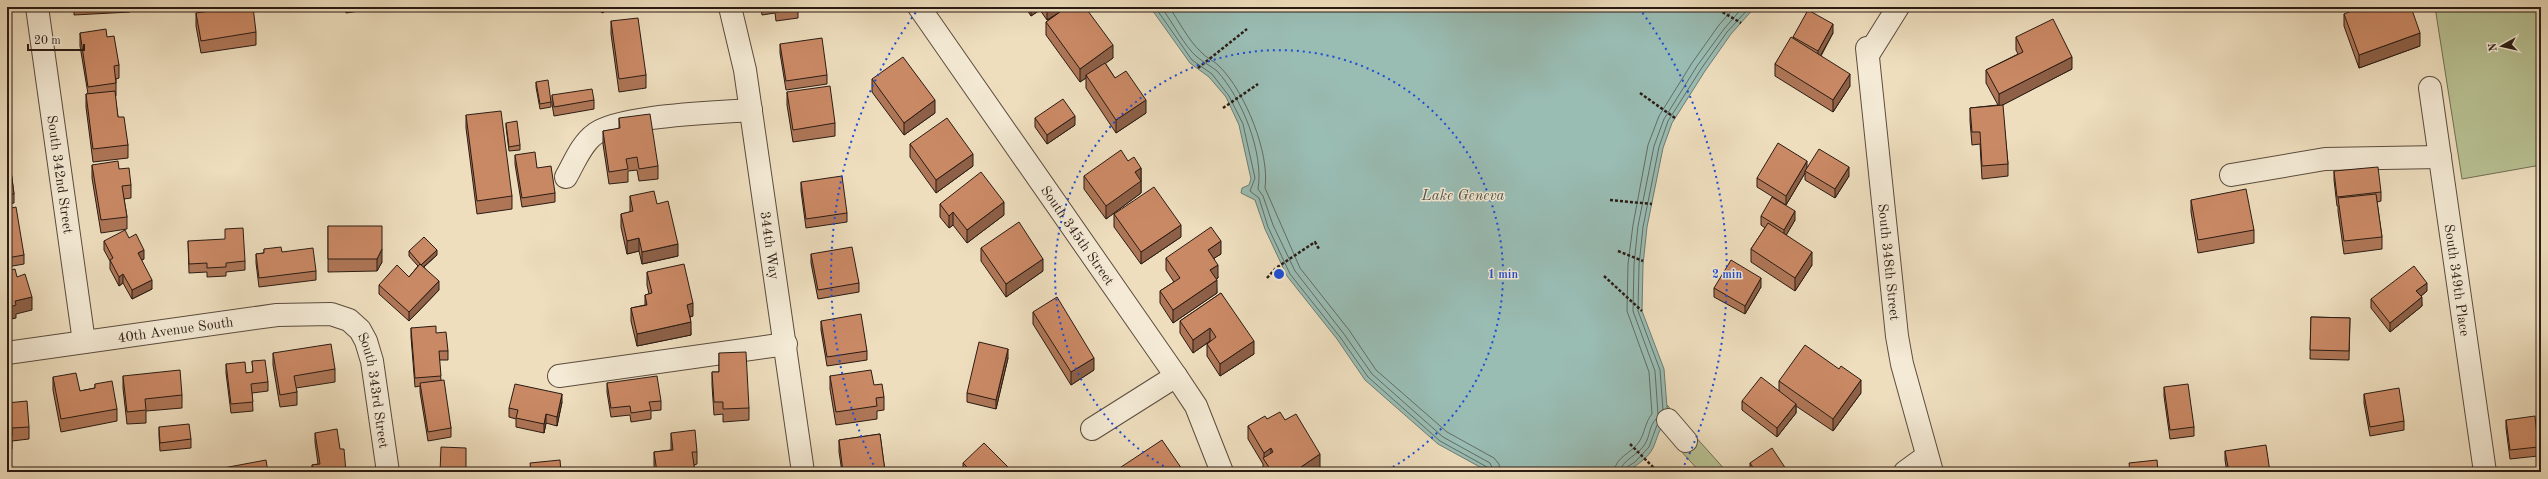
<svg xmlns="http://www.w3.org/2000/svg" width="2548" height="479" font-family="'Old Standard TT',serif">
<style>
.green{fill:#b8c193;stroke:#716e53}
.water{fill:#99bcb3;stroke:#6d7c73}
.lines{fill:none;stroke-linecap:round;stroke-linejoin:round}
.shore{stroke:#626c63;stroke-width:1}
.minor-casing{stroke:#5b4c3e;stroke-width:24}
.path{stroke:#2a1b13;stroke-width:2.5;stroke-dasharray:3 2;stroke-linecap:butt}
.minor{stroke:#f4ead5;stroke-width:22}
.wall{fill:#ae7657;stroke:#2a1b13}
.shaded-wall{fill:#8d6047;stroke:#2a1b13}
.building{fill:#ca8965;stroke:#2a1b13}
.ring{fill:none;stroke:#1d4ed8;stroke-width:2;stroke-dasharray:2 4}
.labels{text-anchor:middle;stroke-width:3;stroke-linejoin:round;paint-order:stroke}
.street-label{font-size:14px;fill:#2a1b13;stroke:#f4ead5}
.water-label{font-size:15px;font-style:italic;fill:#51534b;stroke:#f4ead5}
.centre{fill:#1d4ed8;stroke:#f4ead5;stroke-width:2}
.ring-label{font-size:12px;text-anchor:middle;font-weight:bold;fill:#1d4ed8;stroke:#f4ead5;stroke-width:3;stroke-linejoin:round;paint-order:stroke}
</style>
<rect width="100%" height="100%" fill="#eedebe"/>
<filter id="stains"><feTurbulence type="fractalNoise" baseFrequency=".005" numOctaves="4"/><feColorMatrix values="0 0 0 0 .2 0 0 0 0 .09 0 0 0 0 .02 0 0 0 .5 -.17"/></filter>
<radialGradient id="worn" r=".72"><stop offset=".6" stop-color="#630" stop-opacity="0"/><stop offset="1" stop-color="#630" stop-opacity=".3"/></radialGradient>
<!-- green -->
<path class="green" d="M2435,7H2541V165L2462,179Z
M1667,405L1727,472H1700L1660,428L1668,420Z"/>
<!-- water -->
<path class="water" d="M1150,7H1755L1731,34L1705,71L1672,123L1663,148L1647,227L1643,265L1642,311L1664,369L1668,420C1658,429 1658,437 1653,448C1648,458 1636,466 1626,472H1489L1438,444L1365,380L1337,339L1287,276L1265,229L1255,200L1241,193L1242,188L1249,185L1251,179L1239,125L1226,97L1209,77L1190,63Z"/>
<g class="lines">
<!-- shore -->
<path class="shore" d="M1155,7L1192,60L1212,74L1229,96L1243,124L1255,178L1250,191L1259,198L1268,227L1290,274L1340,337L1368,377L1440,441L1487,467L1489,472
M1161,7C1172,21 1184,46 1197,57C1203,62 1211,66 1217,71C1242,98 1264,153 1258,189L1263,196L1273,225L1295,271L1344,334L1372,374L1443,437L1490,463L1494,472
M1169,7C1179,21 1188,40 1201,52C1206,58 1215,61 1220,67C1245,92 1270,153 1265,188L1300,268L1349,330L1376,370L1447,432L1494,458L1499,464L1500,472
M1663,410L1660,370L1638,311L1639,265L1643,227L1659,147L1668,121L1701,69L1727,32L1750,7
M1658,414L1655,371L1633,311L1634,264L1638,226L1654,146L1664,119L1697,66L1724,29L1743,7
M1614,472C1615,457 1632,453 1639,442C1645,433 1645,422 1652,414L1649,372L1627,311L1628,264L1633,225L1648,145L1659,116L1692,63L1719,25L1735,7
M1620,472C1621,460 1639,455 1645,444C1650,436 1649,426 1656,419
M1625,472L1627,467L1635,462L1649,447L1657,425"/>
<!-- minor casing -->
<g class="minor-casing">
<g id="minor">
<path id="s1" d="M37,7L84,342"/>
<path id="s2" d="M730,7L745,70L803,472"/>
<path id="s3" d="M919,7L1176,376L1196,406L1222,472"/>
<path id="s4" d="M1867,48L1897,336L1902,364L1932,472"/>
<path d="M1868,55L1898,7"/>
<path id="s5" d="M2430,88L2485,472"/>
<path d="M2231,175L2325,159L2440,157"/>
<path d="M566,177C574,163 582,143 595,134C621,115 715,113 751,110"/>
<path id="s6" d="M7,353L277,315L331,314L349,320L360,330L366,341L372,361L388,472"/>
<path d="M559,376L786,344"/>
<path d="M1668,420L1686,441"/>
<path d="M1092,429L1176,376"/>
<path d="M1905,472L1927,456"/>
</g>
</g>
<!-- path -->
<path class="path" d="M1714,7L1741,23
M1198,68L1247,29
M1640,93L1675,118
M1223,108L1258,84
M1610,200L1652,204
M1618,251L1643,261
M1604,276L1642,311
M1267,278L1276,268L1315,242L1319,249
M1630,444L1656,470"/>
<!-- minor -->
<use href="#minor" class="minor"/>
</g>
<!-- wall -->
<path class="wall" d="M74,7H130V12L74,15Z
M274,7H297L274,10Z
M345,7H372V9L346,13Z
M592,7H606L603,13Z
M761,7H798V18L776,21L775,13L762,15Z
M1025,7H1085L1113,58L1105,63L1115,78L1146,113L1116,133L1086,88V78L1080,82L1046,35V22L1062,11L1047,20L1040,10L1031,16Z
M196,13L256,32V45L201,53L196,26Z
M2344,14L2420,46L2359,68L2344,26Z
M611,21L646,75V88L619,92L611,34Z
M80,33L107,37L119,65V78L116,79V96H115L118,117L128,145V158L93,162L86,107V94H88L80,46Z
M1833,33L1821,56L1850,86L1833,112L1775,76V64L1793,39V37Z
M2016,37L2072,69L2002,105L2008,164V176L1982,179L1980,144L1972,145L1970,121V108L1998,105L1986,83V70L2018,54L2016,50Z
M780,44L827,75V84L786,90L780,53Z
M872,79L935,113L904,135L872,92Z
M536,82L551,102V107L540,109L536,87Z
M787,92L835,123V136L793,142L787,105Z
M552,95L594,100V109L554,116L552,104Z
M466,115L512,196V209L477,214L466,128Z
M619,118L658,166V179L639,181L637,170L628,171V182L609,184L603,144V131L619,129Z
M1035,118L1075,125L1047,144L1035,127Z
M506,123L520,145V150L509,151L506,127Z
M7,140L14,194V203L7,204Z
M910,144L973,166L936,193L910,157Z
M515,155L537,168L555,193V202L522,207L515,164Z
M1128,161L1141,168V193L1106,219L1084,189V176Z
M92,165L119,169L131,185V198L124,199L127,217V229L101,233L92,178Z
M1807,168L1849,176L1835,198L1805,180V173L1786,205L1757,187V178Z
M2334,171L2381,192V201L2377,202L2382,237V249L2344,254L2338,211V206H2337L2334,180Z
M801,182L847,213V222L806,228L801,191Z
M630,196L657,204L678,256L642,264L639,251L627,254L621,227V214L630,212Z
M2191,200L2254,230V243L2198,253L2191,212Z
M940,204L1004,215L967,243L953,225L949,228L940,217Z
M7,209L24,255V264L7,267Z
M1114,214L1181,237L1141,264L1114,227Z
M1761,216L1795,220L1786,235L1812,265L1795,291L1751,262V249L1765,228L1761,225Z
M328,226L382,262L377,271L328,272Z
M129,238L144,259L141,260L152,289L132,299L123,283L119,286L110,269V261L104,250V241Z
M188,241L245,261V270L226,272V276L207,277V272L189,273Z
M981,248L1043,271L1006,297L981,261Z
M264,249L282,252L316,271V280L259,287L256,263V254L264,253Z
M409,251L437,255L424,267L439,290L409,321L379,294V285L409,277L418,266L409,256Z
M811,254L859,283V292L818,299L811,263Z
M1221,254L1214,258L1218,278L1216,279L1217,293L1173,323L1160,303V291L1174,282L1166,270V258Z
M647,272L693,316L690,317L691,335L637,346L631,321V308L645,305V295L649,294L647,285Z
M1761,287L1745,314L1714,297V288Z
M2427,291L2421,296L2422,306L2390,332L2371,308V299Z
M1221,293L1254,354L1220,376L1207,356V344L1210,341L1193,353L1180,333V321Z
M1033,312L1094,370L1071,385L1033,324Z
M2311,317L2350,318L2349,360L2310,359Z
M821,321L867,351V360L827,366L821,330Z
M411,328L436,333L448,351V360H439L441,380L451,428V437L428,441L420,392V386L415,387L411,337Z
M273,353L335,369V382L296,388L297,392V405L280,407L273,365Z
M719,353L749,408V420L723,422V414L714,415L712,385V372H719Z
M1008,358L996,409L967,402V393Z
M252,361L268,382V391L252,393L253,411L231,413L226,373V364L246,373L253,372Z
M123,376L182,395V408L146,411V423L127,424L123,388Z
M830,376L874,385L884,397V410L877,411V419L836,425L830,389Z
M53,377L80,391L95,388V384L117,409V421L61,432L53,390Z
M1779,381L1861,393L1833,431L1796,406V413L1777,437L1742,410V401L1779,391Z
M607,383L661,401V410L651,411V419L631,422L630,415L611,417L607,392Z
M2164,387L2194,427V436L2170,439L2164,396Z
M2364,394L2404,421V430L2370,436L2364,403Z
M562,402L557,426L546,423L544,433L516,427V419L509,417V408Z
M7,403L29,427V439L12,441V449L7,450Z
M1267,419L1285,420L1320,467L1313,472H1264L1263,470V464L1248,439V426Z
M2506,420L2538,447V456L2510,459L2506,428Z
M159,427L191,439V448L160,451L159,436Z
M315,433L340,449L346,472H312V465L318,464L315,442Z
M671,433L697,452V464L694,465L695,472H655L654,465V452L671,450Z
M880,434L885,472H842L839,452V440Z
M2225,451L2270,472H2227L2225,460Z
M963,463L1013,472H963Z
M1750,463L1788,472H1750Z"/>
<!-- shaded-wall -->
<path class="shaded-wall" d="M603,7H606L603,13Z
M1031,7H1040V10L1031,16Z
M1054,7H1068L1047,20V11Z
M1833,24V33L1818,60V51Z
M2420,33V46L2359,68V55Z
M1113,45V58L1087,77L1086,75V78L1080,82V69Z
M2072,57V69L1999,107V94Z
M1850,74V86L1833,112V100Z
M935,100V113L904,135V123Z
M1146,100V113L1116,133V120Z
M1075,116V125L1047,144V135Z
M973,154V166L936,193V180Z
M1807,161V170L1805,171V173L1786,205V196Z
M1849,167V176L1835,198V189Z
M1141,168V193L1106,219V206L1135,172Z
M1004,202V215L967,243V230Z
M1795,211V220L1784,239V230Z
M953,212V225L949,228V216Z
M1181,225V237L1141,264V252Z
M639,238V251L627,254V241Z
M1221,241V254L1208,262V250Z
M678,244V256L642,264V252Z
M382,249V262L377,271V259Z
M144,250V259L138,262V253Z
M437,250V255L421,269V265Z
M1812,252V265L1795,291V278Z
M1043,259V271L1006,297V284Z
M1218,265V278L1210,283V270Z
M123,274V283L119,286V277Z
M1761,278V287L1745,314V306Z
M152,280V289L132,299V290Z
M1217,280V293L1173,323V310Z
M439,281V290L409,321V312Z
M2427,283V291L2416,300V291Z
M32,297V310L16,314V318L7,320V308L15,301Z
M2422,297V306L2390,332V323Z
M693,303V316L687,317V305Z
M691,322V335L637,346V334Z
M1210,328V341L1193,353V340Z
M1254,341V354L1220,376V364Z
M1008,349V358L996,409V400Z
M1094,358V370L1071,385V372Z
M1861,380V393L1833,431V419Z
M562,394V402L557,426V417Z
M1796,404V413L1777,437V428Z
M546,414V423L544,433V424Z
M1271,448V461L1264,458V453Z
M1320,454V467L1313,472H1301V467Z"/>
<!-- building -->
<path class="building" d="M238,7H253L256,32L201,41L196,13Z
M776,7H798V9L776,12Z
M1044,7H1054L1047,11Z
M1067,7H1085L1113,45L1080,69L1046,22Z
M2362,7H2411L2420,33L2359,55L2344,14Z
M1808,10L1833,24L1818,51L1793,37Z
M638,18L646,75L619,79L611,21Z
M2053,19L2072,57L1999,94L1986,70L2023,52L2016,37Z
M106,29L107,37L114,36L119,65L114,66L116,83L88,87L80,33Z
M1791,37L1850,74L1833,100L1775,64Z
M822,38L827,75L786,81L780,44Z
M903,57L935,100L904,123L872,79Z
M1105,63L1115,78L1126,71L1146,100L1116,120L1086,75Z
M548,80L551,102L540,104L536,82Z
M830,86L835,123L793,130L787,92Z
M592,89L594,100L554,107L552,95Z
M115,91L118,117H124L128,145L93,149L86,94Z
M1063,99L1075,116L1047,135L1035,118Z
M2003,105L2008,164L1982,166L1980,132H1972L1970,108Z
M501,111L512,196L477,201L466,115Z
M650,114L658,166L639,169L637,157L626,159L628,169L609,172L603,131L620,128L619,118Z
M947,118L973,154L936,180L910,144Z
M517,121L520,145L509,147L506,123Z
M7,140L14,194L7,195Z
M1778,143L1807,161L1786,196L1757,178Z
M1819,149L1849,167L1835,189L1805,171Z
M1121,150L1128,161L1134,157L1141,168L1135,172L1141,181L1106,206L1084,176Z
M535,152L537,168L551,166L555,193L522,198L515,155Z
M118,161L119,169L129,168L131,185L122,186L127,217L101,220L92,165Z
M2378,167L2381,192L2337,197L2334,171Z
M981,172L1004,202L967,230L953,212L949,216L940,204Z
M842,176L847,213L806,219L801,182Z
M1154,187L1181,225L1141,252L1114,214Z
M2246,189L2254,230L2198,240L2191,200Z
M654,191L657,204L668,201L678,244L642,252L639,238L627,241L621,214L633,211L630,196Z
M2376,194L2382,237L2344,241L2338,198Z
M1772,197L1795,211L1784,230L1761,216Z
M16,207L24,255L7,258V209Z
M1019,222L1043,259L1006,284L981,248Z
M1768,223L1812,252L1795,278L1751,249Z
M328,226H382V249L377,259H328Z
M1211,227L1221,241L1208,250L1218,265L1210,270L1217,280L1173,310L1160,291L1180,278L1166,258Z
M243,228L245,261L226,263V267L207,268V263L189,264L188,241L225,239V229Z
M125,230L129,238L136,234L144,250L138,253L152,280L132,290L123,274L119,277L110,260L113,258L104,241Z
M424,237L437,250L421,265L409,251Z
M281,247L282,252L313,248L316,271L259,278L256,254L264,253V249Z
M852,247L859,283L818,290L811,254Z
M1731,260L1761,278L1745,306L1714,288Z
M420,264L439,281L409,312L379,285L397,265L409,277Z
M684,264L693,303L687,305L691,322L637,334L631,308L647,305L645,295L652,293L647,272Z
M2414,266L2427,283L2416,291L2422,297L2390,323L2371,299Z
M15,269L17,277L25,274L32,297L15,301L16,305L7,308V271Z
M1221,293L1254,341L1220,364L1207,344L1216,337L1210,328L1193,340L1180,321Z
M1057,297L1094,358L1071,372L1033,312Z
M861,314L867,351L827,357L821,321Z
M2311,317L2350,318L2349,351L2310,350Z
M436,326V333L446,332L448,351H439L441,376L415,378L411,328Z
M979,342L1008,349L996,400L967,393Z
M331,344L335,369L294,376L297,392L280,395L273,353Z
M1805,345L1839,369L1841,366L1861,380L1833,419L1779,381Z
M746,352L749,408L723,409V402H714L712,372H719V353Z
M265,360L268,382L251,384L253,402L231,404L226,364L245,362L246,373L253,372L252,361Z
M180,370L182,395L145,399L146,410L127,412L123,376Z
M871,370L874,385L882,384L884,397L876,398L877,406L836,412L830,376Z
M76,373L80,391L95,388V384L112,381L117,409L61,419L53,377Z
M657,376L661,401L649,402L651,410L631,413L630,406L611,408L607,383Z
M1761,377L1796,404L1777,428L1742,401Z
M444,380L451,428L428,432L420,383Z
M515,384L562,394L557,417L546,414L544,424L516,418L518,410L509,408Z
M2188,384L2194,427L2170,430L2164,387Z
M2399,388L2404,421L2370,427L2364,394Z
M27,401L29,427L12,428V436L7,437V403Z
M1280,412L1285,420L1296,414L1320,454L1301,467L1304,472H1272L1263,458L1273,452L1271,448L1264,453L1248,426L1265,416L1267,419Z
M2535,416L2538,447L2510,450L2506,420Z
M189,424L191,439L160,443L159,427Z
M337,429L340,449H344L346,472H314L312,465L320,464L315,433Z
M695,430L697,452H692L695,472H657L654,452L673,450L671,433Z
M880,434L885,471L876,472H843L839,440Z
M1162,440L1184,472H1116L1115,471Z
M984,443L1013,472H972L963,463Z
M2266,445L2270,472H2229L2225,451Z
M441,447L466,448V472H440Z
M1772,448L1788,472H1756L1750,463Z
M266,460L268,472H219L218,469Z
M560,460L561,472H531L530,463Z
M2157,460L2158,472H2130L2129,463Z"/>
<!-- distance rings -->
<g class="ring">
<path d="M1174 472A224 224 0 1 1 1384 472"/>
<path d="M876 470A448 448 0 0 1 919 8M1639 8A448 448 0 0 1 1682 470"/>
</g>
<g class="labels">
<!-- street labels -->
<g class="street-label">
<text dy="5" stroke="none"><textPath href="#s1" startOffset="169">South 342nd Street</textPath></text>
<text dy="5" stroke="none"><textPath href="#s3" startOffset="278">South 345th Street</textPath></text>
<text dy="5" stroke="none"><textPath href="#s2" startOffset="242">344th Way</textPath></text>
<text dy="5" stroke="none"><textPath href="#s4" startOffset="215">South 348th Street</textPath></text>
<text dy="5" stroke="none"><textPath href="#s5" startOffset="194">South 349th Place</textPath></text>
<text dy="5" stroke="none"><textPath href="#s6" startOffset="170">40th Avenue South</textPath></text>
<text dy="5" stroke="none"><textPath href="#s6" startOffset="423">South 343rd Street</textPath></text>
</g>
<!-- water labels -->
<g class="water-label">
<text x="1463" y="200">Lake Geneva</text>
</g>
</g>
<circle cx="1279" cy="274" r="6" class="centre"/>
<g class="ring-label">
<text x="1503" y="278">1 min</text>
<text x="1727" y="278">2 min</text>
</g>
<!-- margin -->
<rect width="2548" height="479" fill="none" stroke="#eedebe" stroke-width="24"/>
<rect x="8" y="8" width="2532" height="463" fill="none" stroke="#2a1b13" stroke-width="2"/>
<rect x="12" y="12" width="2524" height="455" fill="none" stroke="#2a1b13"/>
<!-- north arrow -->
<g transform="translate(2502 46) rotate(262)" stroke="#f4ead5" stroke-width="3" paint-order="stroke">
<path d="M0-3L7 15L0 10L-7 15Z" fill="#2a1b13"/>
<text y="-6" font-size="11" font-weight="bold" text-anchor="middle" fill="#2a1b13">N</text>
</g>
<!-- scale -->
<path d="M28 44v6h56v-6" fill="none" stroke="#2a1b13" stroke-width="2"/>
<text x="34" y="44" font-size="12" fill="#2a1b13" stroke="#f4ead5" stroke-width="3" paint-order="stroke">20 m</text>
<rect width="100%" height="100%" filter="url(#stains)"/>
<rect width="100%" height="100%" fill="url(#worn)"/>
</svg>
